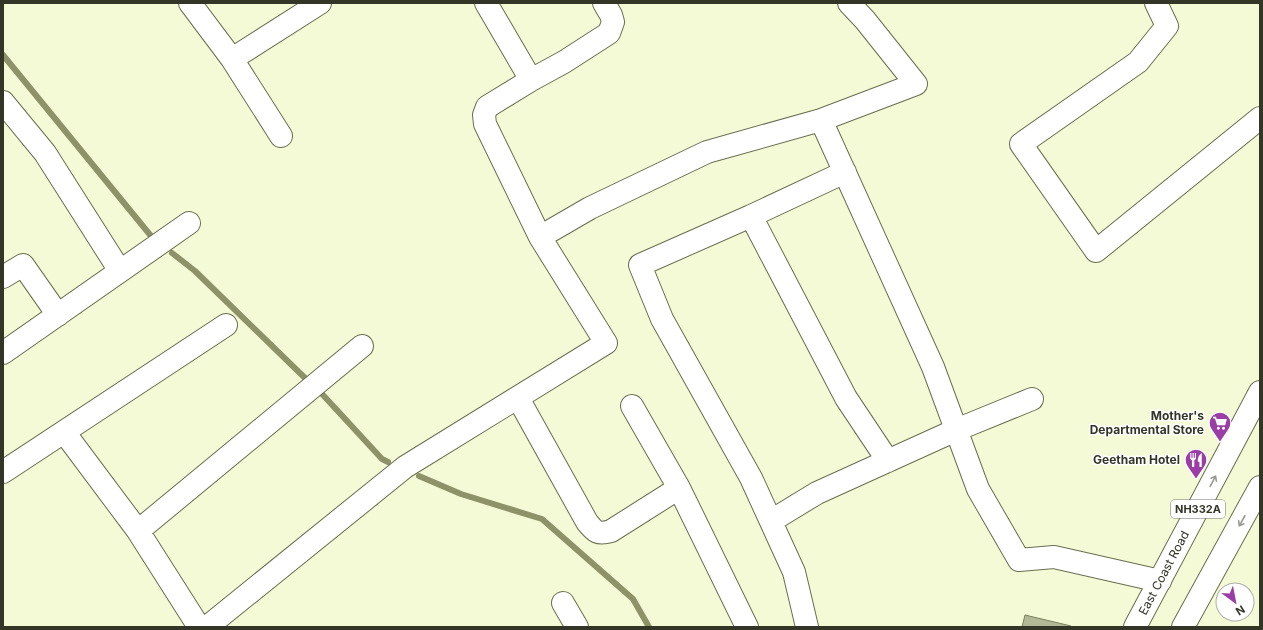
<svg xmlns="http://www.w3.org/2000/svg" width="1263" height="630" font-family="Inter,sans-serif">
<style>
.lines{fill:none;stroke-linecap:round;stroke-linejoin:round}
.stream{stroke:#8d9269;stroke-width:6}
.building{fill:#b3b896;stroke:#7b7f5f}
.street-casing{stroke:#6a6e4f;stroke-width:24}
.highway-casing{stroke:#6a6e4f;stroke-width:24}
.street{stroke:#fff;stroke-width:22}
.highway{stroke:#fff;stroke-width:22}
.oneway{stroke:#999a93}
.labels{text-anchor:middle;stroke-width:3;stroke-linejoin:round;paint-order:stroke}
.shield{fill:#fff;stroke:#707268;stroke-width:1}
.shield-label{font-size:11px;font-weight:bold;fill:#333527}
.poi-label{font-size:12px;font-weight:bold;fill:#333527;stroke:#fff;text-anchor:end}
.street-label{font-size:12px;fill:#333527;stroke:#fff}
</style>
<rect width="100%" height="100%" fill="#f4f9d6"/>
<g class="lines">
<!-- stream -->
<path class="stream" d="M3,55L151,236
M172,253L195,271L305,378
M323,395L382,459L388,462
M419,476L461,494L542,519L633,599L649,627"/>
</g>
<!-- building -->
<path class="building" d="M1025,615L1071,626V627H1022Z"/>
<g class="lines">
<!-- street casing -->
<g class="street-casing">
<path id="street" d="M190,3L232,59
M486,3L531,80L564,62L609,33L613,22L611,15L604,3
M1156,3L1167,26L1138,62L1021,144L1096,251L1260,118
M3,102L45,153L120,271
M821,120L933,367L978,489L1019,560L1054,557L1160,581
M281,136L232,59L320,3
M845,172L751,216L846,398L888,461
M751,216L640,265L662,319L751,478L794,572L807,627
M540,237L590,208L707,152L821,120L916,84L865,20L849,3
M3,277L23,265L58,315
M3,353L189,223
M518,398L587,522C595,532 598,535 611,531L679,488
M632,406L679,488L747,627
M64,432L138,531L199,627
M3,472L226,325
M771,521L817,493L956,430L1032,399
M138,531L362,346
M563,603L577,627
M207,627L405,467L606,343L540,237L485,124L484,115L487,107L531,80"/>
</g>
<!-- highway casing -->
<g class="highway-casing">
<path id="highway" d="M1135,627L1260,392
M1183,627L1260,487"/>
</g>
<!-- street -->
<use href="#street" class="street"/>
<!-- highway -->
<use href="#highway" class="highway"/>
</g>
<!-- one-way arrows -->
<defs><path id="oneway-shaft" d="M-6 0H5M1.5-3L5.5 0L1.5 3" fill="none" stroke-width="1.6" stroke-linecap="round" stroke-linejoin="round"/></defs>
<g class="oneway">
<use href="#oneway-shaft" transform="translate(1213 481) rotate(-62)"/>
<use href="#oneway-shaft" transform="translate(1242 521) rotate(119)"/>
</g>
<!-- icons -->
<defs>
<g id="supermarket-pin" transform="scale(1.15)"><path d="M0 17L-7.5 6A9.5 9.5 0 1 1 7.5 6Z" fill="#9b3da6" stroke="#fff"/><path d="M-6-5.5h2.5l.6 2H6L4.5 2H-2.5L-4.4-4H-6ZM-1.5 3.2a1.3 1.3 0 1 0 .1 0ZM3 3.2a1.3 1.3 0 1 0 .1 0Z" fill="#fff"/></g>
<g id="restaurant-pin" transform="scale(1.15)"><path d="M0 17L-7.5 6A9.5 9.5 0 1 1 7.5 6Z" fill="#9b3da6" stroke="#fff"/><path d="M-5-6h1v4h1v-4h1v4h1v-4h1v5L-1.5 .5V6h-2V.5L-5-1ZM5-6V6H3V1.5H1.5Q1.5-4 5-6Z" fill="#fff"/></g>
</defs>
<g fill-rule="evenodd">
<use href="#supermarket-pin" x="1220" y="423"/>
<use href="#restaurant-pin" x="1196" y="460"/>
</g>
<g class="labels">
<!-- shield labels -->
<rect class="shield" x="1171" y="500" width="54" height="18" rx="3"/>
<g class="shield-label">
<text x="1198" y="513">NH332A</text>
</g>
<!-- poi labels -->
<g class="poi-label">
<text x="1204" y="420">Mother's<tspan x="1204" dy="14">Departmental Store</tspan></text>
<text x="1180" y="464">Geetham Hotel</text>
</g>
<!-- street labels -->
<g class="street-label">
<text transform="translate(1164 573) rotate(-62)" y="4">East Coast Road</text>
</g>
</g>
<!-- border -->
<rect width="1263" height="630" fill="none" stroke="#333527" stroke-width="8"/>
<!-- north arrow -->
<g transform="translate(1235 602) rotate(148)"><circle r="19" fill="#ffffff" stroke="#adaea9"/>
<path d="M0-3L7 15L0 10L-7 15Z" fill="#9b3da6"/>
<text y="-6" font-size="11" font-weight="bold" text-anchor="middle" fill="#333527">N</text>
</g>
</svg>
